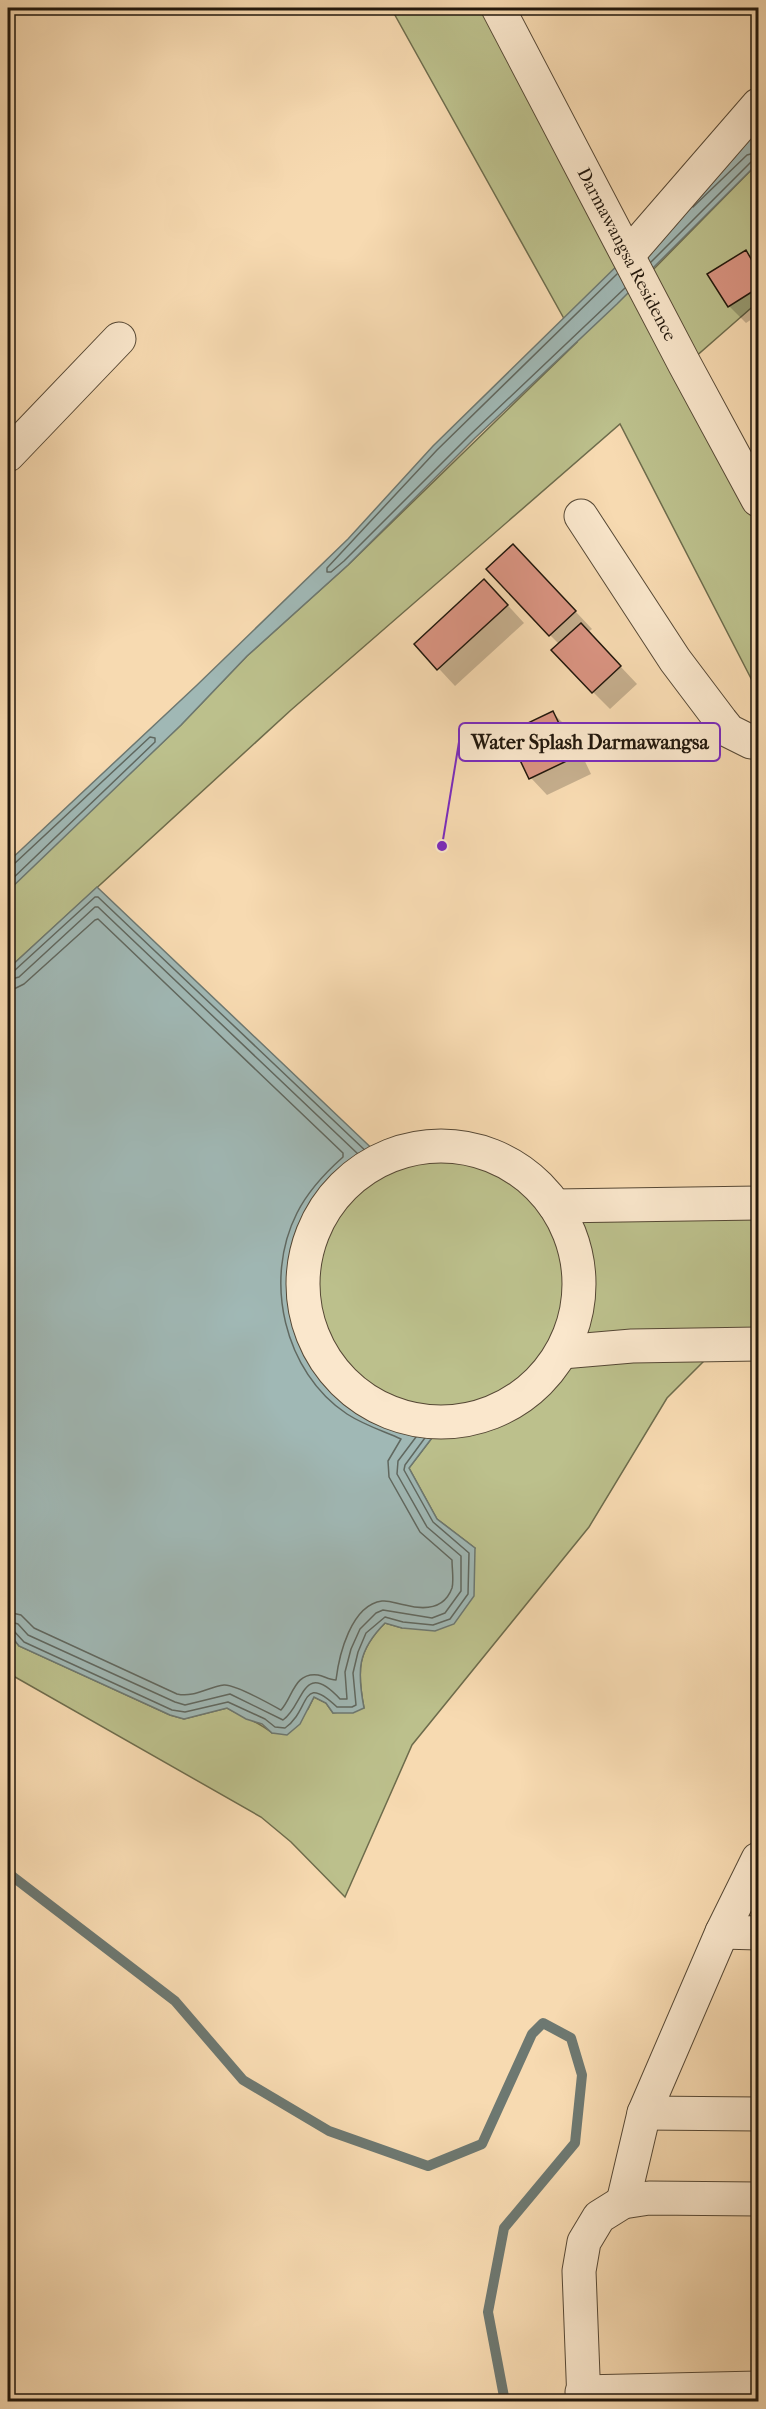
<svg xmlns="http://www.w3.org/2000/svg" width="766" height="2409" font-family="'IM FELL French Canon',serif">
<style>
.green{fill:#bcc08c;stroke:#6e6c4c;stroke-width:1.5}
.water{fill:#a0b8b5;stroke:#6d7871;stroke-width:1.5}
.shadow{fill:#0003}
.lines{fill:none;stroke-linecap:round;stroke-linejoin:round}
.shore{stroke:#606860;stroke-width:1.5}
.stream{stroke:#6d7871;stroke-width:10}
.building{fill:#da9482;stroke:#21170c;stroke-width:1.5}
.street-casing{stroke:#564835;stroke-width:35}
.street{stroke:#fae7cc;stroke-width:33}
.labels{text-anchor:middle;stroke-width:4.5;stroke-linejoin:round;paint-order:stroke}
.street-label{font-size:18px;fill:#21170c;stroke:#fae7cc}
.leader{fill:none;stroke:#7b2cbf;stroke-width:2}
.callout-dot{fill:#7b2cbf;stroke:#fae7cc;stroke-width:2}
.callout{fill:#fae7cc;stroke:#7b2cbf;stroke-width:2}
.callout-label{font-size:20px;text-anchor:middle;font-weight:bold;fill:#21170c}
</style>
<rect width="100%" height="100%" fill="#f7dab1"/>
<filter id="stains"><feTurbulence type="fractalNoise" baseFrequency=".00333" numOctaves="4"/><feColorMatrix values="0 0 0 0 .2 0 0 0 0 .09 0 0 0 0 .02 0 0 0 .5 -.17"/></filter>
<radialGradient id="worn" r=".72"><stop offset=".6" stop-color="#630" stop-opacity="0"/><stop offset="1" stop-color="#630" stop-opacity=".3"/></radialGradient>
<!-- green -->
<path class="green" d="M391,8H498L641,282L758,163V302L685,366L758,500V692L620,424L291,710L8,969V888L181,725L247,656L348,565L577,342Z
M436,1146C492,1150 519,1164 555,1206L758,1203V1344L720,1345L667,1398L589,1527L412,1745L345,1897L291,1842L261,1817L8,1673V1632L19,1646L170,1715L184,1719L227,1708C242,1716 259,1722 272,1733L308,1709L314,1697L326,1703L333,1713L364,1708C357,1671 357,1651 385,1623L402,1628L475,1548L437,1519L409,1468L444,1422C402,1418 363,1405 335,1372C277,1305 303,1195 383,1159C400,1151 418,1149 436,1146Z"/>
<!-- water -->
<path class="water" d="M758,105V163L617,304L475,438L348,565L247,656L181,725L8,891V862L196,686L348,539L433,446L628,255Z
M97,887L383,1159C366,1169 348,1179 336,1195C322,1213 310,1234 305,1256C292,1319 330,1390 391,1412C408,1419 426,1420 444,1422L409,1468L437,1519L475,1548L474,1596L454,1624L435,1631L402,1628L385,1623C357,1651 357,1671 364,1708L353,1713H333L326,1703L314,1697L300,1724L287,1735L272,1733L262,1724L246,1719L227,1708L184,1719L170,1715L19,1646L8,1632V969Z"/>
<!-- shadow -->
<path class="shadow" d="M745,252L758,265V315L746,323L729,306Z
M530,563L592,629L588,632L637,684L610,709L593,692L559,644L550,635Z
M501,598L524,623L455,686L416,644Z
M553,713L570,730L591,774L547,795L531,778Z"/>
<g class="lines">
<!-- shore -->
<path class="shore" d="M693,207L747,155L758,152
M651,262L752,161L758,159
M617,274L437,450L327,568V572H331L344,561L471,434L625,288
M8,866L14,864L150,737L155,738V742L8,883
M8,973L14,971L95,897H98L370,1155V1160C281,1213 272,1333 354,1398C371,1412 392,1419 412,1425C418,1426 424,1426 430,1428V1431L405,1465L404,1470L433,1522L469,1553L468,1594L450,1619L433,1625L403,1622L385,1617L366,1633L358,1652L353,1673L356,1705L352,1707H337C300,1672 311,1710 285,1728L275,1727L265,1719L228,1702L185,1712L172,1710L24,1642L13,1630L8,1629
M8,980L19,977L95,907H98L358,1154V1158C292,1199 270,1294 311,1360C315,1367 320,1376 326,1383C342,1400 363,1416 385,1424C395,1428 406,1430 416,1434V1437L398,1461L397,1474L427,1527L461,1556V1591L445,1613L432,1618L383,1610L376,1613L360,1629L351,1649L345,1672L347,1699H340C302,1658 304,1706 283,1720L230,1694L185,1705L175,1702L28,1635L18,1624L8,1621
M8,989L16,988L24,984L95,920L98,919L343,1153V1157C325,1173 308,1191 297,1213C263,1280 284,1372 347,1414C364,1425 383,1431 401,1439L388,1461L389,1477L420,1532L452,1560C452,1569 454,1581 452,1588C444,1610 424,1610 405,1605C397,1604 390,1600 382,1601C351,1605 339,1655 336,1680C329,1680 324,1676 318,1675C294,1672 293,1697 281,1710C270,1704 235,1684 224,1685C208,1687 194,1698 177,1694L34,1628L21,1615L8,1612"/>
<!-- stream -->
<path class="stream" d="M8,1873L175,2001L243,2080L329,2131L428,2166L482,2144L532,2034L543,2023L571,2038L582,2075L575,2143L504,2228L488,2312L505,2402"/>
</g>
<!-- building -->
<path class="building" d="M746,250L758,271V288L728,307L707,274Z
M513,544L576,611L549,636L486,569Z
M484,579L508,605L437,670L414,644Z
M581,623L621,666L592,693L551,650Z
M553,711L575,757L529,779L507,733Z"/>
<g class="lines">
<!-- street casing -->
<g class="street-casing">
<g id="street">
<path id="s1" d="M498,8L685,365L758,500"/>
<path d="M628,255L758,105"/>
<path d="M8,455L119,339"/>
<path d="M581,516L675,660L721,721L729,731L751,742L758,743"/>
<circle cx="441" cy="1284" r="138"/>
<path d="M555,1206L758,1203"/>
<path d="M562,1352L632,1346L758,1344"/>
<path d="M758,1859L722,1932L644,2113L758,2114"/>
<path d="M722,1932L758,1933"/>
<path d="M623,2202L644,2113"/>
<path d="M582,2392L758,2388"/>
<path d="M584,2402L579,2271L584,2242L599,2217L623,2202L649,2198L758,2199"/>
</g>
</g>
<!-- street -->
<use href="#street" class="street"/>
</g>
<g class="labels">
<!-- street labels -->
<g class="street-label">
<text dy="6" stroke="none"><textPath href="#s1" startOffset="278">Darmawangsa Residence</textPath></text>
</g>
</g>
<!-- callouts -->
<path class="leader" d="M442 846L459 742"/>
<circle class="callout-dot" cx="442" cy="846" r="6"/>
<rect class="callout" x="459" y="723" width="261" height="38" rx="6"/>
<g class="callout-label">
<text x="590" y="749">Water Splash Darmawangsa</text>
</g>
<!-- margin -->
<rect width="766" height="2409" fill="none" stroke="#f7dab1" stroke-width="30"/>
<rect x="9" y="9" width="748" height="2391" fill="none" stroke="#21170c" stroke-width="3"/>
<rect x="15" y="15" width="736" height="2379" fill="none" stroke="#21170c" stroke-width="1.5"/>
<rect width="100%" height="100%" filter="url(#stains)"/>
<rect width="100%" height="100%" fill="url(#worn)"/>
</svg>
